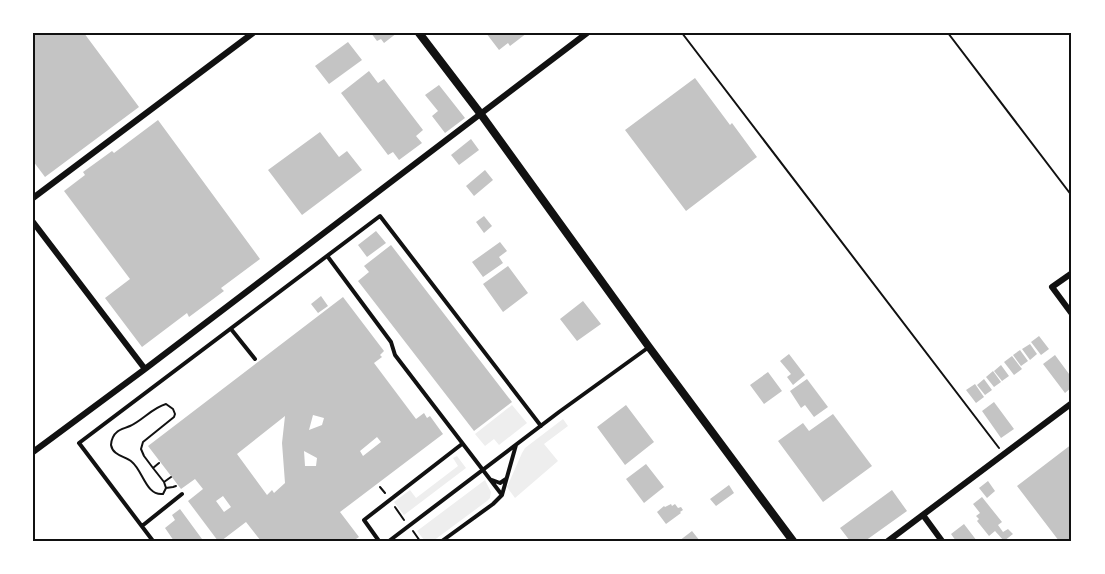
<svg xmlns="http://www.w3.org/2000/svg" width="1105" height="574" font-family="Inter,sans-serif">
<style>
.green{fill:#eee}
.building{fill:#c4c4c4;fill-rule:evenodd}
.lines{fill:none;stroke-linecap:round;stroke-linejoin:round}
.path{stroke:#111;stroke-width:2}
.service{stroke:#111;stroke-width:4}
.minor{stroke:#111;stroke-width:6}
.tertiary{stroke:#111;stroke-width:8}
.neatline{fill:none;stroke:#111;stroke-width:2}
</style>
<rect width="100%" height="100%" fill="#fff"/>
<!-- green -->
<path class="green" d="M512,405L527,423L499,445L494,439L485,446L475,434Z
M563,419L568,426L544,444L558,461L515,498L507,487L522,453L525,448Z
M457,456L466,468L404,515L394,502L410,490L416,498L458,466L453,458Z
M485,480L491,492L490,498L487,501L433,541H425L417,531Z"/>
<!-- building -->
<path class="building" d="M33,33H84L139,107L45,177L33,161Z
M371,33H397L384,43L381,39L377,41Z
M486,33H527L510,46L508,43L499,50Z
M348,42L362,60L329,84L315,66Z
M369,71L378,83L384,79L423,130L416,136L422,143L399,160L393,152L388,155L341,93Z
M695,78L730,125L732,123L757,157L686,211L625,130Z
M439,85L465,118L445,133L432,116L438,111L425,95Z
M158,120L260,259L221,288L224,291L189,317L187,313L142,347L105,298L130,279L64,191L85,175L83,172L112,151L114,153Z
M320,132L339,157L347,151L362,170L302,215L268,170Z
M471,139L479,150L459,165L451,155Z
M485,170L493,180L474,196L466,186Z
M484,216L492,226L484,233L476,222Z
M376,231L386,243L367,257L358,245Z
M500,242L507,251L499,257L503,263L483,277L472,262Z
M391,245L512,402L474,431L358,281L369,272L364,266Z
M508,266L528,293L503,312L483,284Z
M321,296L328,306L318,313L311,304Z
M343,297L384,351L380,355L382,357L374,363L416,419L424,413L427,418L430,416L443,434L340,512L359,537L353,541H261L246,522L221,541H218L188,501L203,489L195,479L181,489L148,446ZM313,415L324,418L322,425L309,430ZM285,416L282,443L285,483L274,493L272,490L267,495L237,454ZM377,437L381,442L363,456L360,451ZM304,451L317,458L316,466H305ZM223,496L231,507L224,512L216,501Z
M583,301L601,324L577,341L560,319Z
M1039,336L1049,349L1041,355L1031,342Z
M1030,344L1037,354L1030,360L1022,349Z
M1020,350L1028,361L1021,366L1013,355Z
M789,354L805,375L793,385L787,377L791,374L780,361Z
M1055,355L1072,378V387L1065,393L1043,364Z
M1012,356L1022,369L1014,375L1004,362Z
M1001,365L1009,376L1002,381L994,371Z
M993,371L1001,382L994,387L986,377Z
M768,372L782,391L764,404L750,385Z
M807,379L828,407L814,417L805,405L801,408L790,391Z
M984,379L992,390L985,395L977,385Z
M975,384L984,397L976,403L966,390Z
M994,402L1014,429L1001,438L982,411Z
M626,405L654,442L625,465L597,427Z
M833,414L872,466L823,502L778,441L803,423L809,431Z
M1072,444V541H1059L1017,486Z
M646,464L664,487L644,503L626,479Z
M988,481L995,491L987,498L979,488Z
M729,485L734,493L716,506L710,499Z
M892,490L907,511L865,541H850L840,528Z
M982,497L1002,522L998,525L1003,532L1008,529L1013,534L1004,541L995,531L989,536L977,521L979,519L976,516L980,513L973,504Z
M671,504L672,506L675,504L678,508L681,507L683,510L680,512L681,513L666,524L657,512L664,506L665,507Z
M180,509L202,539L200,541H174L165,528L175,520L172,515Z
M964,524L977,541H956L951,534Z
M692,531L700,541H679Z"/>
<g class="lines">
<!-- path -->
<path class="path" d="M682,33L999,448
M948,33L1072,196
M159,463L153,468L144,456L141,449L143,442L174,417L175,414L173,409L166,404C152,408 143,420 130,426C126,428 120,429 117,432C114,434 111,440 111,445C113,456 125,456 132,462C143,471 146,496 163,494L166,488L173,487L176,486
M153,468L164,482L166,488
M164,482L171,477
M380,487L385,493
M395,507L404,520
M413,531L420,541"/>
<!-- service -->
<path class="service" d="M328,257L391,342L395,355L502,495
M231,329L255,359
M492,480L500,483L506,479
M142,526L182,494
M153,541L79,443L380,216L541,426
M379,541L364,520L462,444
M389,541L559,412L649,347
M442,541L493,504L502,495L516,445"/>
<!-- minor -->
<path class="minor" d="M33,198L253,33
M33,222L145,369
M1072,273L1052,287L1072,314
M33,452L145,369L587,33
M923,515L942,541
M888,541L1072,403"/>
<!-- tertiary -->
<path class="tertiary" d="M419,33L480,113L649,347L793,541"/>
</g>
<!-- border -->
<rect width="1105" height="574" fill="none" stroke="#ffffff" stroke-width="69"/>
<rect x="34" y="34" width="1036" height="506" class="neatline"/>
</svg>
